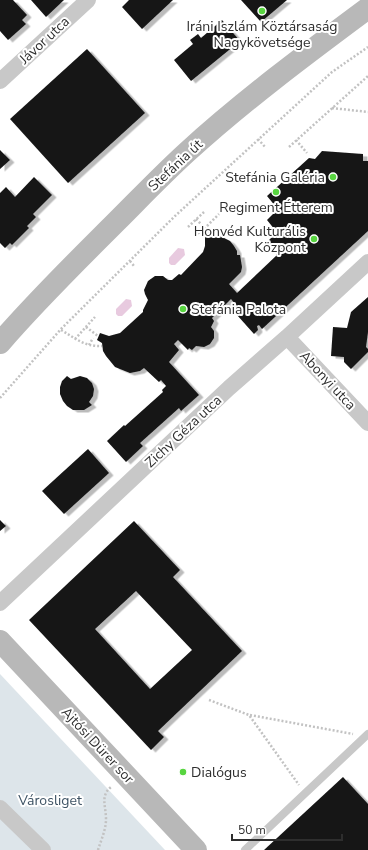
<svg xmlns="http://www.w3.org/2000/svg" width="368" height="850" font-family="'Nunito Sans',sans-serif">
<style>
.green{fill:#dde5ea}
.water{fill:#e8cadf}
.building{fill:#151515;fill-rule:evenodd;filter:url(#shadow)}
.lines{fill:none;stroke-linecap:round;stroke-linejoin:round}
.path{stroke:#c2c2c2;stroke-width:2.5;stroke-dasharray:2 2;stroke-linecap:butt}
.lane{stroke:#c8c8c8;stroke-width:8}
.street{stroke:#c8c8c8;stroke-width:16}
.secondary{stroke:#b8b8b8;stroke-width:22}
.poi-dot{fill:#58d540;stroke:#fff;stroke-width:1.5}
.labels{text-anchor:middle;stroke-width:4;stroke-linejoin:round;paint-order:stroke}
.poi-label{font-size:14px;fill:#2e2e2e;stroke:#fff}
.street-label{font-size:14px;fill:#2e2e2e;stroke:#fff}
.park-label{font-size:14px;fill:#3f5465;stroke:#fff}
</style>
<defs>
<filter id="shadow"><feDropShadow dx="4.5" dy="2.5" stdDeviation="0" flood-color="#0004"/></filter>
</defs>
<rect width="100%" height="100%" fill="#fff"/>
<!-- green -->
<path class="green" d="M0,674L165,850H0Z"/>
<!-- water -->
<path class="water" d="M178,248L184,249L185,255L175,265H171L169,263V258Z
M126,299L131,300L132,306L122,316H118L116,314V309Z"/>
<!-- building -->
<path class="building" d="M0,0H13L27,15L22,20L26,24L8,40L0,31Z
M31,0H64L46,17Z
M129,0H173L142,29L122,7Z
M241,0H287L261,22Z
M222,20L240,41L191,81L174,60L193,44L190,40L198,34L201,38Z
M87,49L145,113L68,183L10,119Z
M0,150L10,160L0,169Z
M322,151L363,154V161H368V231L262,329L259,325L257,326L258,330L254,334L237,315L241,311L231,299L212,318L214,321L211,327L214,331V338L210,344L204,347L196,346L192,350L189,348L188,350L178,340L174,344L179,350L169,362L199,395L181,411L179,408L140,443L143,446L126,462L107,441L124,425L125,426L163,392L162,390L166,386L161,380L159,382L144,368L140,371L130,373L115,367L106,356L103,351L102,343L97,340L100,333L109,336L120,333L143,312V310L148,300L145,294L144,290L148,281L155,276H163L168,280H172L179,274L181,275L203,252L205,246V234L210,232L211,234L220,236L230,241L234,246L237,251V255H240L242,267L241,272L229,284L237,293L277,255L266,243L273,236L272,234L275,230L267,220L275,212L273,210L276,207L267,196L309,158L315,159Z
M34,177L52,195L33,214L36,217L27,226L29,228L12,245L10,243L5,248L0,243V193L6,187L15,197Z
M368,297V332L366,347L368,349V352L351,369L344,362V357L331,356L333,327L347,328L351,312Z
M67,376L71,379L80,376L87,378L92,383L94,389L93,396L89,402L92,405L84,410H73L67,406L63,401L60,394V387L62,381Z
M88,449L109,473L64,514L42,491Z
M0,520L6,526L0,531Z
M134,521L180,570L173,577L242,651L158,731L164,737L151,750L29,620ZM136,591L192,650L150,689L95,629Z
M343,777L368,804V850H264Z"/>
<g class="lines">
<!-- path -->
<path class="path" d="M332,108L368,112
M258,139L266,148
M296,140L307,153
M289,147L368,76
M196,219L204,227L207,233
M207,226L219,214
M188,227L204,212
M194,235L203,231
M223,237L235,232
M130,261L134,266
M86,327L98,336
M61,330C75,338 85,347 102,346
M75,339L95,317
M89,345L93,338
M0,398L61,329L175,216L332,72L368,47
M209,700L249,715L299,785
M250,715L353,734
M98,850C101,840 106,830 106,819C106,806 100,796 111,787"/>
<!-- lane -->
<path class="lane" d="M245,850L368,734"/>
<!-- street -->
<path class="street" d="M0,81L88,0
M287,337L368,423
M0,603L229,388L287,337L368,262
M0,808L43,850"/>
<!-- secondary -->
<path class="secondary" d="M0,343C37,300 77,261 117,221C140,198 162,175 186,153C243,101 306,54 368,8
M0,641L196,850"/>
</g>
<!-- markers -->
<g class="poi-dot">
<circle cx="262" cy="11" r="4"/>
<circle cx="333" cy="177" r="4"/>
<circle cx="276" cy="192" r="4"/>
<circle cx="314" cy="239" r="4"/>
<circle cx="183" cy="309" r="4"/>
<circle cx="183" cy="772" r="4"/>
</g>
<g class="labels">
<!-- poi labels -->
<g class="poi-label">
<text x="262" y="31">Iráni Iszlám Köztársaság<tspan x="262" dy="16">Nagykövetsége</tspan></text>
<text x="325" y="182" text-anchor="end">Stefánia Galéria</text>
<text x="276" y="212">Regiment Étterem</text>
<text x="306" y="236" text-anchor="end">Honvéd Kulturális<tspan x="306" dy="16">Központ</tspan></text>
<text x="191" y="314" text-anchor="start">Stefánia Palota</text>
<text x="191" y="777" text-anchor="start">Dialógus</text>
</g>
<!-- street labels -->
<g class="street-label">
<text transform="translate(44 40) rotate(-43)" y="5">Jávor utca</text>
<text transform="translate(175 165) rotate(-43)" y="5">Stefánia út</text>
<text transform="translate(328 380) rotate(47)" y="5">Abonyi utca</text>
<text transform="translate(183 431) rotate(-43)" y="5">Zichy Géza utca</text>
<text transform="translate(98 745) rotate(47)" y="5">Ajtósi Dürer sor</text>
</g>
<!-- park labels -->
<g class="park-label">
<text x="50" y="805">Városliget</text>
</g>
</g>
<!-- scale -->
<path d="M232 834v6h110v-6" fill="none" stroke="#2e2e2e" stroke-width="2"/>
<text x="238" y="834" font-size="12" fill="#2e2e2e" stroke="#ffffff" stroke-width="3" paint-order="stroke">50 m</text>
</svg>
